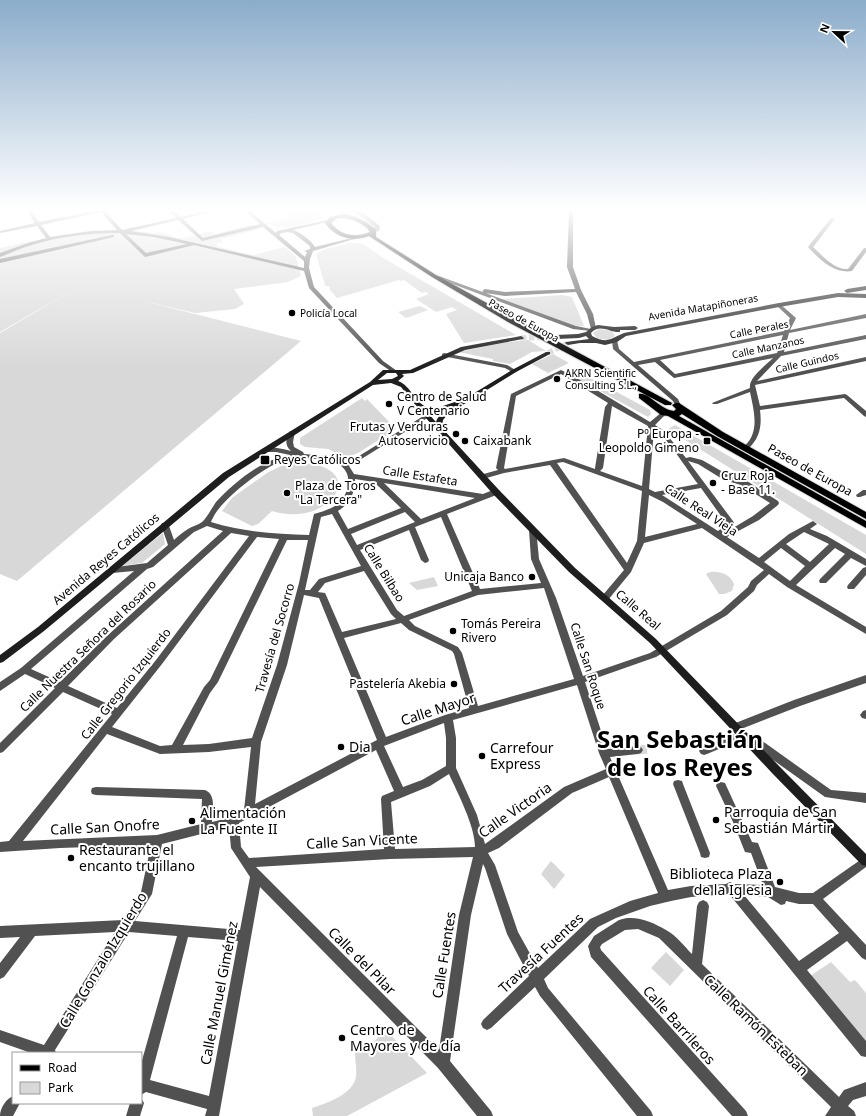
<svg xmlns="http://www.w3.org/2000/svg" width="866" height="1116" font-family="'Noto Sans',sans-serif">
<rect width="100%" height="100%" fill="#fff"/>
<path fill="#d8d8d8" d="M281,211H319L324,215L322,218C306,224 282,233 267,223L289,217Z
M251,225L257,230L221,239L223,242L216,244L219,247L253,255L285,247L296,257L301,276L288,282L234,289L244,304L235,309L195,313L140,300L301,341L17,581L0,574V333L81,285L0,332V248C51,237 101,226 154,233C168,230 169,238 181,238C190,238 202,233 211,231L215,234Z
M348,243H362L385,259L516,335L464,343L446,314L457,310L452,307L436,312L416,299L429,294L426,292L422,293L404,280L401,281L399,280L337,298L330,290L329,286H326L325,285L316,254L323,250Z
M563,295L572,297L584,326H577L501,299Z
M420,306L428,310L406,318L398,312Z
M599,329L612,331L615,336L608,340L597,338L593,333Z
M528,340L546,351L532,352L510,364L493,361V359L458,352L507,342Z
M553,354L569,363L548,373L532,364Z
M576,370L650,410L651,414L648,417L569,374Z
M362,398L365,401L367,399L396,429L358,453L346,458L328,449L305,447L300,444V438Z
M675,425L866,535V554L668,429Z
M300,463C372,466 331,529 272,511L258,524L252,526L222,511L232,498L267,473L281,466Z
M163,533L165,544L142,563L122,566Z
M710,572C720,571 730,574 734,584L732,591L724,594H719L706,574Z
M434,577L438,586L417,590L409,583Z
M551,861L565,875L554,889L541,874Z
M666,952L684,970L670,986L651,968Z
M831,962L850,982L855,980L866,993V1045L810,976Z
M385,1029L427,1073L347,1116H313L312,1108C327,1103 354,1094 356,1076C357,1069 355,1060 355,1053C373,1046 373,1043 385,1029Z"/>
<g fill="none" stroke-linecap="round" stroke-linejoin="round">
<path stroke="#d9d9d9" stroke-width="9" stroke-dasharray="9 4.5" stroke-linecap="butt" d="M638,750L649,749"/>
<path stroke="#d9d9d9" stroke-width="5.5" stroke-dasharray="5.5 2.5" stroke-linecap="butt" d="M521,338L556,337
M548,353L568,343"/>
<g stroke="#dbdbdb" stroke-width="2">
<path id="primary" d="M344,214C356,216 367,221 376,230V237L436,275L514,318L672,403L671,405H665L508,322L432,277L369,236C352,242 336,238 325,223L330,217ZM338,218C349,217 365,223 370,232C355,238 341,236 331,223Z
M639,394C649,392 660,410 674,411L676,409L672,405L676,403H679L723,432L866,512V519L717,436L682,414L679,416L866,521V528L668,416L661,415L639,398Z"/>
</g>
<path fill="#515151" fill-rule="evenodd" d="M27,211H31L39,222L94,211H105L122,230L176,218L169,211H174L180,217L206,211H214L183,219L203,238L260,224L245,211H250L276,233L277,231L332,219V221L293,230C300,232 312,241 315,247L356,237L358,238L313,251L310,259L309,268L314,287L383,361L397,371L396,372H392L379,363L309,288L304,271L194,245L145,257L120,233C90,233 60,236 32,245C21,248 11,253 0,257V253L28,243L46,238L37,226L0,233V231L35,223ZM101,212L117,230L91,231L50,237L41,225ZM178,220L202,241L263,227L304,261V268L169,237L131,231ZM287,232L293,233L310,246V249L304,251L307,252L305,257L279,235L281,233ZM126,234L154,237L187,244L146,253Z
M351,211L362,212L380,226L379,231L371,233V231L375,227L358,214Z
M569,211H573V267L581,290L593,314L596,328L591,329V331L573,329L434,277L439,276L576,326L591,329L587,314L576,292L505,296L485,293L482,291L485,289L505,292L575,289L567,267Z
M831,218L835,219L813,247C823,256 834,270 848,269L864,248H866V252L852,271C834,274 819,259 808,247Z
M112,235H114V237L0,263V259Z
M779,303L796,318L790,330L866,314V318L789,333L784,352L866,335V339L781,356L757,381L866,357V361L755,385L760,406L845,394L847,395L866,411V417L864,416L844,398L760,410C762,426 760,438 748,449H744L743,448C745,446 747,443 749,441C759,427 753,407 750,392L717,404H713L712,403L750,388C748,378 766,365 773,358L674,378L655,362L638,365L678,399L681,406L678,408L676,407L673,401L613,349L612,341L615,339L617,340L619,349L634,362L784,331L790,318L777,306V304ZM783,335L777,353L675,374L660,360Z
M444,353L507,365L517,371L514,373L505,368L442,356V354Z
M561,370L575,377L650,422L662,412H666V414L655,425L663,430L686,458L690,457L702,460L730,476L747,481L778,501L779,503L778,505L759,520L727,537L759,558L789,534L813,521L817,524L810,529L827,536L866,559V566L851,558L826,583H820L819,581L820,579L845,554L835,548L796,585L866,627V634L787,587L769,574L757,585L754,591L727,615L656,657L585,682L607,749L638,746L641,747L643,750L641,753L638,754L610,757L668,890L691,886L726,884L730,882L734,884L763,885L751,853L745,852L733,822L716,786L717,783L721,782L725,783L752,842L758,843L775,887L799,893H813L866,856V867L823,899L866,945V960L862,958L847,941L807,970L866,1041V1057L861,1056L729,894L691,897L671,901L650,906L616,918L598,927L544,979L548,988L651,1111L653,1116H637L540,996L535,987L491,1028L487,1030L483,1028L481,1024L483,1020L529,976L507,934L485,868L483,864L471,915L450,1061L491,1111L493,1116H477L438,1068L260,887L219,1116H205L207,1109L146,1092L141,1095V1064L177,936L129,932L55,1050L56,1053H31L0,1042V1030L44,1045L115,932L35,936L4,977L0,979V963L20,937L0,938V926L123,920L141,892L151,845L60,848L0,852V842L9,841L112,714L63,692L3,752L0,753V743L55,688L25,674L0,691V682L21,668L134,571L112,573L108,570L109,568L147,563L168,545L161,525L162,523H168L174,540C178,536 183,532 188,529C193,526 198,525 202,522C206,519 212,508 216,502C235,482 262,459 290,455L276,452H264L261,450C268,445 282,449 291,451C284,445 286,438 290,431H294L295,432L293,442L294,447L303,452L304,454L326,456L344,462L359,456L425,415H429V417L363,458L349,466L354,474L483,494L493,490H499L500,492L499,494L447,514L480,589L541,583L531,559L529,530L530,528H536L539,559L556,598L583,676L650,653L721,611L748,587L751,581L764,570L702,528L644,543L631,572L608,600H602L601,598L602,596L624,570L550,465L504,473L483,479L479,477L480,475L498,470L496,468L511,394ZM561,374L608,403L605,407L595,468V469L564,458L505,469L504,468L516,396ZM612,406L648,426L642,486L600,471L603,468ZM654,430C669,439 687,470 698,484L655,492L649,489ZM305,458C316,459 331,459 341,466C355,477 347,498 335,506C328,510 321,512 314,514L309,535C276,534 243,532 211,522C212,519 214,516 215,514C226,497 261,469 280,462C288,459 296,459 305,458ZM688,461L698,464L724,480L741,485L770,503L753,516L733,528L734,523L733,521ZM563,462L642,491L637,541L627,563L557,463ZM355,479L374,482L401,508L348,529L338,511C349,504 356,492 355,479ZM384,483L475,498L421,519ZM701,488L726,523V525L718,531L662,495ZM649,495L663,502L697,524L645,537ZM405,512L415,522L357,545L351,534ZM332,514L361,566L319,579L310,590H305L321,517ZM441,517L472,591L404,616L397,610L360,550L409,530L421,560L425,563L428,562L429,560L415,527ZM207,526L223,531L108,635L60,682L31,669L147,569L153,567L188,537L194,532ZM804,532L829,544L810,562L786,544ZM231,533L249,536L156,660L117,708L68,686L114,639ZM257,537L279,539L210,680L204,687L172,745L160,746L112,727L162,664ZM287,540H308L299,583L277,665L252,738L209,744L183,745L210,693L218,682ZM781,548L805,566L790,581L764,562ZM364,571L391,614L396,619L342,632L326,595L325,593L318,592L325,583ZM544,588L574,679L478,706L462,653L458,647L415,626L409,620L478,595ZM304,595L319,598L377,740L255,804L261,742L287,665ZM401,623L409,630L452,651L454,654L469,708L445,715L386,737L344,638ZM577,685L599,753L606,769L564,787L485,844L477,815L456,768V738L453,720ZM444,723L446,738V766L422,780L403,787L384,746ZM107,734L160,754L209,752L251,747L244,810L232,817L212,822C212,811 217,795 205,790L96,787L92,788L91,791L92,794L96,795L202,799L201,824L157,835L23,841ZM376,750L394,791L382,796L381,799L384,849L249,858L241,847L239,823ZM449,774C458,794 475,826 475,847L395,849L391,802L430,786ZM609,777L658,893L630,901L590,919L538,968L518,932L495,865L488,853L499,848L572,793ZM229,827L231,848L250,877L240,930L135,921L152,894L162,844ZM473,857L459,915L439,1050L256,867L390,859ZM744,895L768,897L781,905L785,904L786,901L799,904H813L839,933L799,961ZM188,937L238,941L209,1096L150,1080Z
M863,490H866V495L860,497H857L856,495Z
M866,567V575L854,589H848L847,587L848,585L863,568Z
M866,675V683L800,706L736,731L733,730L731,727L733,724L794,700Z
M866,710V719L862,718L860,715L863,711Z
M742,731L745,732L747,735L745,738L707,754L704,755L701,754L699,751L701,748Z
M749,737L761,740L831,790L866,793V803L825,797L755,747L746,744L744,741L746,738Z
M678,780L682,781L683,784L710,853L709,857L705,858L701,857L700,853L673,784L674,781Z
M703,900L707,902L709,906L702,964L839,1097L844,1090L866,1082V1096L853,1100L848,1106L854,1111L856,1116H825L831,1107L659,938L638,929L625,930L602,944L600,947L601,950L746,1111L748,1116H732L591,957L588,946L594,936L619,920C634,914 653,922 666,930C676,935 684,946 692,954L697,906L699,902Z
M13,1096V1103H20L13,1116H0C0,1108 6,1099 13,1096Z
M141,1098L144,1103L140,1116H126L130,1103H141Z"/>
<path fill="#1e1e1e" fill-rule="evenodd" d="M866,286V290L847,293L844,291L847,289Z
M838,293L866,294V298L838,297L779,307L626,336L617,342L605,345L596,343H580L568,345L565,343L566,342L589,339L586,336L579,338L556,339L553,337L556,335L578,334L586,332L592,327L598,325L614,327L635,326L638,328L635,330H620V332C610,333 600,323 591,333L592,336C608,344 609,339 624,333L779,303Z
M521,336L524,338L523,339L465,350L413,373L402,374L404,376L398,381C412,386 415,405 430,408C437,409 448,404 455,402L458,403L512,370L546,352H550V354L516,372L448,414L443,420L442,428L499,490L575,568L656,639L780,767L866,854V866L862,865L772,773L650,643L569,572L493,494L425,417L401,387L391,383L373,385L229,477L44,631L3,662L0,663V655L38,627L223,473L370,382L383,370H410L461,347ZM387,373H396L398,376L392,379L378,380ZM451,407C445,411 438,415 436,422L426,411L430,412Z"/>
<use href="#primary" fill="#000" fill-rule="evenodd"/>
</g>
<linearGradient id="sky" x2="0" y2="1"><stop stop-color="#8baccb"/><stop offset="0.57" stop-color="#fff"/><stop offset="1" stop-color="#fff" stop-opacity="0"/></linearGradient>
<rect width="866" height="367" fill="url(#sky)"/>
<g fill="#000" stroke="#fff" stroke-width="1.5">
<circle cx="292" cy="313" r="4"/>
<circle cx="557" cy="379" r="4"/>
<circle cx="389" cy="404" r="4"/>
<circle cx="456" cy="434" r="4"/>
<circle cx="465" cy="441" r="4"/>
<rect x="703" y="437" width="8" height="8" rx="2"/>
<rect x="260" y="455" width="10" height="10" rx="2"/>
<circle cx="713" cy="483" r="4"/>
<circle cx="287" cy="493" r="4"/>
<circle cx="532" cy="577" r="4"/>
<circle cx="453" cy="631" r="4"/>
<circle cx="454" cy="684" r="4"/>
<circle cx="341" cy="747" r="4"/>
<circle cx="482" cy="756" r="4"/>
<circle cx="716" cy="820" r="4"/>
<circle cx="192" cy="821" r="4"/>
<circle cx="71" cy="858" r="4"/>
<circle cx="780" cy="882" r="4"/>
<circle cx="342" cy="1038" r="4"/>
</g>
<g text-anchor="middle" stroke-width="4" stroke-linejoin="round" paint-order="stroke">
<g font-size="10" fill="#000" stroke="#fff">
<text transform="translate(703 307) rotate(-10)" y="4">Avenida Matapiñoneras</text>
<text transform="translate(524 320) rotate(29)" y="4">Paseo de Europa</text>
<text transform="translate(759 329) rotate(-11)" y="4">Calle Perales</text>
<text transform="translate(768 347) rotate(-12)" y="4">Calle Manzanos</text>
<text transform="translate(807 362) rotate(-13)" y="4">Calle Guindos</text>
</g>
<g font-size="10" fill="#000" stroke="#fff" text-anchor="start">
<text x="300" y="317">Policía Local</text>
<text x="565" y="377">AKRN Scientific<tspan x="565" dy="12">Consulting S.L.,</tspan></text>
</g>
<g font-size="12" fill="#000" stroke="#fff" text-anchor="start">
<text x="397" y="401">Centro de Salud<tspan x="397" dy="14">V Centenario</tspan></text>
<text x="448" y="431" text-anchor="end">Frutas y Verduras<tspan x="448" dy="14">Autoservicio</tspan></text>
<text x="699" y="438" text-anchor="end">Pº Europa -<tspan x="699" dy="14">Leopoldo Gimeno</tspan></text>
<text x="473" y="445">Caixabank</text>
<text x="274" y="464">Reyes Católicos</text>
<text x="721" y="480">Cruz Roja<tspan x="721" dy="14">- Base 11.</tspan></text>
<text x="295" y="490">Plaza de Toros<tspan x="295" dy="14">"La Tercera"</tspan></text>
<text x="524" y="581" text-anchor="end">Unicaja Banco</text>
<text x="461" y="628">Tomás Pereira<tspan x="461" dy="14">Rivero</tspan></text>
<text x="446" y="688" text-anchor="end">Pastelería Akebia</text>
</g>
<g font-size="12" fill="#000" stroke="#fff">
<text transform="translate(810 470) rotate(29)" y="4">Paseo de Europa</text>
<text transform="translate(420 476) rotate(9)" y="4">Calle Estafeta</text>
<text transform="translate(701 510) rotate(33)" y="4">Calle Real Vieja</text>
<text transform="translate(106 559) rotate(-40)" y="4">Avenida Reyes Católicos</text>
<text transform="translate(384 573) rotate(58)" y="4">Calle Bilbao</text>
<text transform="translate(638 610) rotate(41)" y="4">Calle Real</text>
<text transform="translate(275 638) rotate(-74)" y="4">Travesía del Socorro</text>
<text transform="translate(88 646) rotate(-44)" y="4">Calle Nuestra Señora del Rosario</text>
<text transform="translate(588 666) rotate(72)" y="4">Calle San Roque</text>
<text transform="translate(126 684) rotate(-52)" y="4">Calle Gregorio Izquierdo</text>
</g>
<g font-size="14" fill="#000" stroke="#fff">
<text transform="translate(438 709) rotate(-18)" y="5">Calle Mayor</text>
<text transform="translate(515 810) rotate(-35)" y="5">Calle Victoria</text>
<text transform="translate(105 827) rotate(-3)" y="5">Calle San Onofre</text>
<text transform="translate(362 841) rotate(-3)" y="5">Calle San Vicente</text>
<text transform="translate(541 953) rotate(-43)" y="5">Travesía Fuentes</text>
<text transform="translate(444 955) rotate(-81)" y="5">Calle Fuentes</text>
<text transform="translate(103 960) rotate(-59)" y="5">Calle Gonzalo Izquierdo</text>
<text transform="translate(362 961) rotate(45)" y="5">Calle del Pilar</text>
<text transform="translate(219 993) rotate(-79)" y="5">Calle Manuel Giménez</text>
<text transform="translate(679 1025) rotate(48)" y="5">Calle Barrileros</text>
<text transform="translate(756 1025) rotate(44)" y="5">Calle Ramón Esteban</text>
</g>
<g font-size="14" fill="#000" stroke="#fff" text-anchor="start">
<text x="349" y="752">Dia</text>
<text x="490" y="753">Carrefour<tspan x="490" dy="16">Express</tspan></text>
<text x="724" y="817">Parroquia de San<tspan x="724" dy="16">Sebastián Mártir</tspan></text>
<text x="200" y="818">Alimentación<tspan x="200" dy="16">La Fuente II</tspan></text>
<text x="79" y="855">Restaurante el<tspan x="79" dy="16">encanto trujillano</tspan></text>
<text x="772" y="879" text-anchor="end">Biblioteca Plaza<tspan x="772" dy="16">de la Iglesia</tspan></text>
<text x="350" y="1035">Centro de<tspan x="350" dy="16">Mayores y de día</tspan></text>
</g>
<g font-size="24" font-weight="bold" fill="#000" stroke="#fff">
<text x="680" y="748">San Sebastián<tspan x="680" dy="28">de los Reyes</tspan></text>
</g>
</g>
<rect x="12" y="1052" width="130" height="52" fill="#ffffff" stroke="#999999"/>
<rect x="20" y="1065" width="20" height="6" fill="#000000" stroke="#999999"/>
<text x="48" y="1072" font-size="12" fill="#000000">Road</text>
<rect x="20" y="1082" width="20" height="12" fill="#d8d8d8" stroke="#999999"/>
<text x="48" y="1092" font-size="12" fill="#000000">Park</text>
<g transform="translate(834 32) rotate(292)" stroke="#ffffff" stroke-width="3" paint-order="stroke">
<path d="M0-3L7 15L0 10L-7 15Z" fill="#000000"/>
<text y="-6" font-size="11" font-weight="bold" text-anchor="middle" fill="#000000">N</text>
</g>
</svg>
